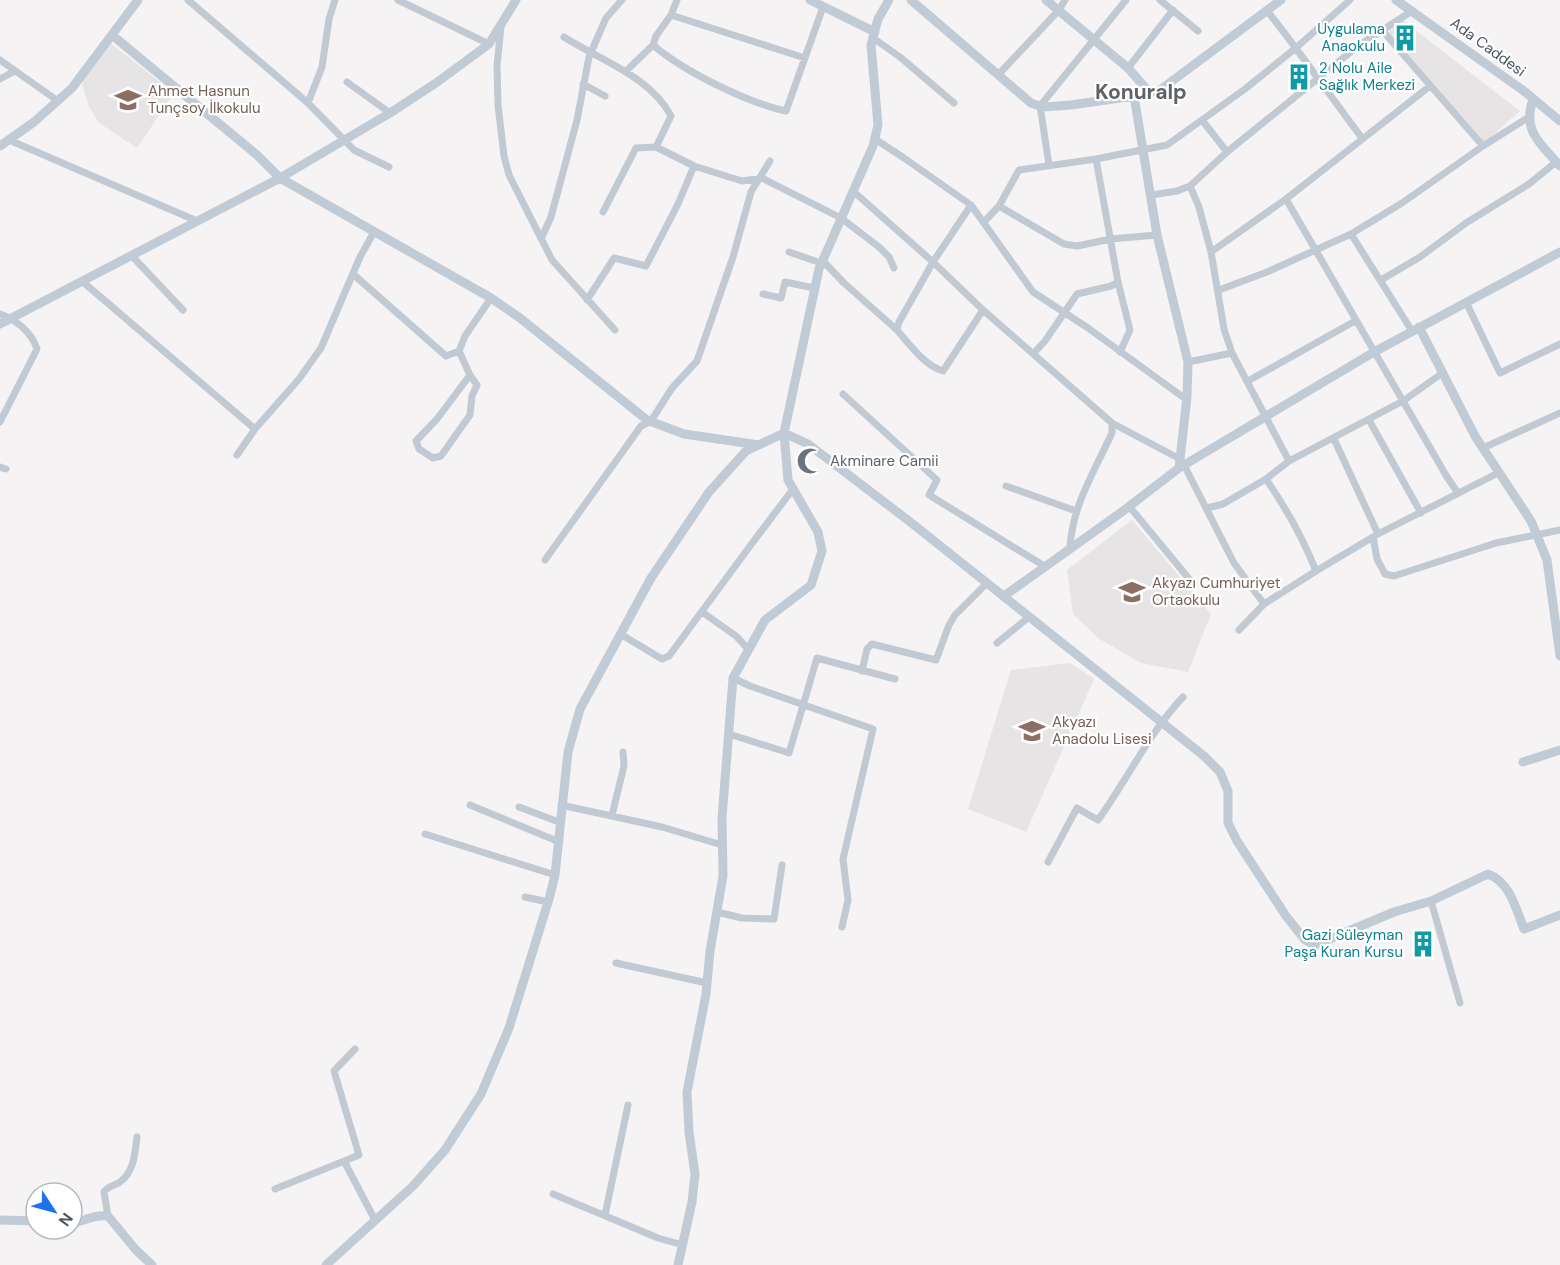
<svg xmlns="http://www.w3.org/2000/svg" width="1560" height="1265" font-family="'DM Sans',sans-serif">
<rect width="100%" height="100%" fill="#f5f3f3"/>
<path fill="#e6e4e5" d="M1401,19L1520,111L1484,143L1387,34Z
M109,42L174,93L137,148L99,123L89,107L81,80Z
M1132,520L1211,614L1188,672L1141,663L1098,638L1073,614L1067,570Z
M1070,663L1094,679L1026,832L968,809L1011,670Z"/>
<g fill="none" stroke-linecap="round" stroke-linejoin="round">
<path stroke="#c1cad2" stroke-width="7" d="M188,0L308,103L322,67L329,19L335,0
M398,0L489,44
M1160,0L1198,31
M1268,12C1301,53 1330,96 1362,138
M671,15L805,58
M501,27L497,65L498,105L504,156L509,175L552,260L615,330
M1382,30L1483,146
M564,37C600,60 651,77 671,116L656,147
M873,38L900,57L954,103
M653,45C683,71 748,103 786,111L823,7
M0,60L58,101
M1128,68L1173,10
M626,71L653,45L656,36L671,15L677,0
M998,75L1059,10L1065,0
M0,79L15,71
M347,82L390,113
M583,84L605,96
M308,103L354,150L389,167
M1202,120L1227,152
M875,139L904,158L971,205L1033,292L1088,328L1187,400
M9,140L197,221
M1096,159L1118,282L1130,330L1120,352
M1049,165L1040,106L1126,0
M1190,186L1199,207L1211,252L1224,329L1232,353L1289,461
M853,191L933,262L983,310L1112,423L1180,459
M1152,195L1177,191L1190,186L1227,152L1358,46L1412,11
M1286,199L1447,477L1458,493
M971,205L933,262L899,322L897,330C909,344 925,366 943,371L983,310
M999,206L1064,244L1077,246L1111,239L1157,235
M603,212L636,148L656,147L694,166L742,181L762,178L841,218L879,247L889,257L894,268
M984,222L999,206L1019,170L1096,159L1167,145L1245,89L1297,47L1350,0
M1351,234L1412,331
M541,239L551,217L577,120L589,57L606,18L622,0
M789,252L821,263
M1211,252L1286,199L1430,86
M132,256L183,310
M822,260L844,283L897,330
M353,274L446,356L459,351
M1381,280L1420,257L1466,223L1529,184L1556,162
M83,282L255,429
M1219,290L1267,272L1351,234L1402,203L1483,146L1529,117
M763,294L781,298L785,282L814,288
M587,300L614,258L646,266L678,204L694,166
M1466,302L1500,373L1560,344
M0,314C16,319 32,333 37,349L0,422
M1033,354L1045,341L1077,294L1111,286L1118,282
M1188,362L1232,353
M470,375L437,419L416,441L419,449L433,458L441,456L470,415L472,396L477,385L470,375L459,351L465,336L491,298
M1248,381L1355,321
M843,394L937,480L929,495L1046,567
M1369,420L1421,513
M1334,439L1378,534
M1483,448L1560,413
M237,455L255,429L299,379L321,348L360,257L374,232
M1184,465L1234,563L1264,604
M0,467L6,469
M1266,479C1286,508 1303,538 1316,571
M1006,486L1076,511
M1129,506L1190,580
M1207,508L1223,504L1266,479L1289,461L1403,401L1441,374
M1373,537L1377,559L1385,574L1394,576L1496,543L1560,530
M1070,549C1071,508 1095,470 1112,433V423
M545,560L641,426L651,421L672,388L697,361L733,257L751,192L770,161
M702,612L736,636L749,650
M1239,630L1264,604L1316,571L1378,534L1498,473
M622,635L662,659L669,656L753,542L793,489
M997,643L1029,617
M862,671L867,649L872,644L936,660L949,625L955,615L987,583
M733,678L750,686L873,729L843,859L848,900L842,927
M729,734L789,753L817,658L895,679
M470,805L557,841
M561,805L662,827L722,845
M519,807L559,822
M612,815L624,766L623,752
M425,834L555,875
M1048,862L1077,808L1098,820C1127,780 1149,733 1183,697
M525,897L548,902
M1431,901L1460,1003
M717,912L742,918L774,919L782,865
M616,963L707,983
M344,1161L375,1220
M275,1189L359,1155L334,1071L355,1049
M553,1194L658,1238L683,1245
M605,1215L628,1105
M108,1216L104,1192C108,1186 114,1186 120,1182C134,1172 135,1153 137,1137"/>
<path stroke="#c1cbd6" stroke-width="9" d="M810,0L875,32
M911,0L1031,103L1043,107L1071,105L1134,96L1160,90L1281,0
M1046,0L1128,68L1149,92
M1396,0L1524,91L1560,121
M112,35L257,155L280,178L491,298L520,318L647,420L684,434L759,445
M1134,96L1157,235L1188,362L1187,397L1179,468
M1533,99C1522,131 1540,143 1560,166
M0,146L34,122L72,88L138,0
M0,324L280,178L390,113L436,83L489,44L516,0
M1419,327L1475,436L1531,521L1547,560L1560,656
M1004,596L1123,511L1179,468L1374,352L1560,252
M1523,762L1560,750
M0,1220L36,1221
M72,1223C85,1221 94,1214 108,1216L136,1250L152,1265
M326,1265L413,1186L445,1150L481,1094L509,1028L549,899L555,875L568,752L580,709L651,578L709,492L746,451L784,433L819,269L873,146L878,125L871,45L878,19L889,0
M678,1265L692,1202L695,1174L689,1132L687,1092L706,994L710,951L723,876L722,818L733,678L765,620L811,585L822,551L818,532L788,480L784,433L808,444L909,521L1204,756L1220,772L1228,791V823L1237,841L1286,916L1305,940L1315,945L1394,912L1431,901L1488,874C1510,882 1516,909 1524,929L1560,915"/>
</g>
<defs>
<g id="building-bare" transform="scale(2.07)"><path d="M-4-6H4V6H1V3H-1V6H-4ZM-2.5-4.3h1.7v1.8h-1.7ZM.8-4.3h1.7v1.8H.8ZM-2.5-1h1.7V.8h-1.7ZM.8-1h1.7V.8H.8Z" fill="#0f9aa8" stroke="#fff" stroke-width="2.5" paint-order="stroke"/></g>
<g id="school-bare" transform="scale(2.07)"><path d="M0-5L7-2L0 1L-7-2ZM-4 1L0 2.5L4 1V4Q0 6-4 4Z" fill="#8d6e63" stroke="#fff" stroke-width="2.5" paint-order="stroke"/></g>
<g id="mosque-bare" transform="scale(2.07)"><path d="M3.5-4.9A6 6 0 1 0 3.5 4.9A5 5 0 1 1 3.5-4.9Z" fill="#6b7280" stroke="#fff" stroke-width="2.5" paint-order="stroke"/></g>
</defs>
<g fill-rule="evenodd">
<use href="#building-bare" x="1405" y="38"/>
<use href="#building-bare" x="1299" y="77"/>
<use href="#school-bare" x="128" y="100"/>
<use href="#mosque-bare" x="810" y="461"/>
<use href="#school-bare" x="1132" y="592"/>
<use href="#school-bare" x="1032" y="731"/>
<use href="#building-bare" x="1423" y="944"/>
</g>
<g text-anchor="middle" stroke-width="4.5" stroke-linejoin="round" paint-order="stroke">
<g font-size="15" fill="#0d838f" stroke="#fff" text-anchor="end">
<text x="1385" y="34">Uygulama<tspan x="1385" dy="17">Anaokulu</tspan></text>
<text x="1319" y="73" text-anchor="start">2 Nolu Aile<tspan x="1319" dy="17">Sağlık Merkezi</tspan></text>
<text x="1403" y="940">Gazi Süleyman<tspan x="1403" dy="17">Paşa Kuran Kursu</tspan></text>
</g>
<g font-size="15" fill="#4a5661" stroke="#fff">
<text transform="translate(1488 47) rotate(36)" y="5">Ada Caddesi</text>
</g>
<g font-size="15" fill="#785e54" stroke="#fff" text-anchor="start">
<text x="148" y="96">Ahmet Hasnun<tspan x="148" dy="17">Tunçsoy İlkokulu</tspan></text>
<text x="1152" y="588">Akyazı Cumhuriyet<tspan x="1152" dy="17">Ortaokulu</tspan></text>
<text x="1052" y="727">Akyazı<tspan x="1052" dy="17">Anadolu Lisesi</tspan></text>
</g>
<g font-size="15" fill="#5b616d" stroke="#fff" text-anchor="start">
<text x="830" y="466">Akminare Camii</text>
</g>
<g font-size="21" font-weight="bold" fill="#5f6368" stroke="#fff">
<text x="1141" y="99">Konuralp</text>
</g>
</g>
<g transform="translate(54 1211) rotate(126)"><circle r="28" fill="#ffffff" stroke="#b7bbc0" stroke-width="1.5"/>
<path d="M0-4.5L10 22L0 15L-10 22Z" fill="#1a73e8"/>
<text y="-9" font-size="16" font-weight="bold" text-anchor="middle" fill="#4a5661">N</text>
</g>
</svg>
